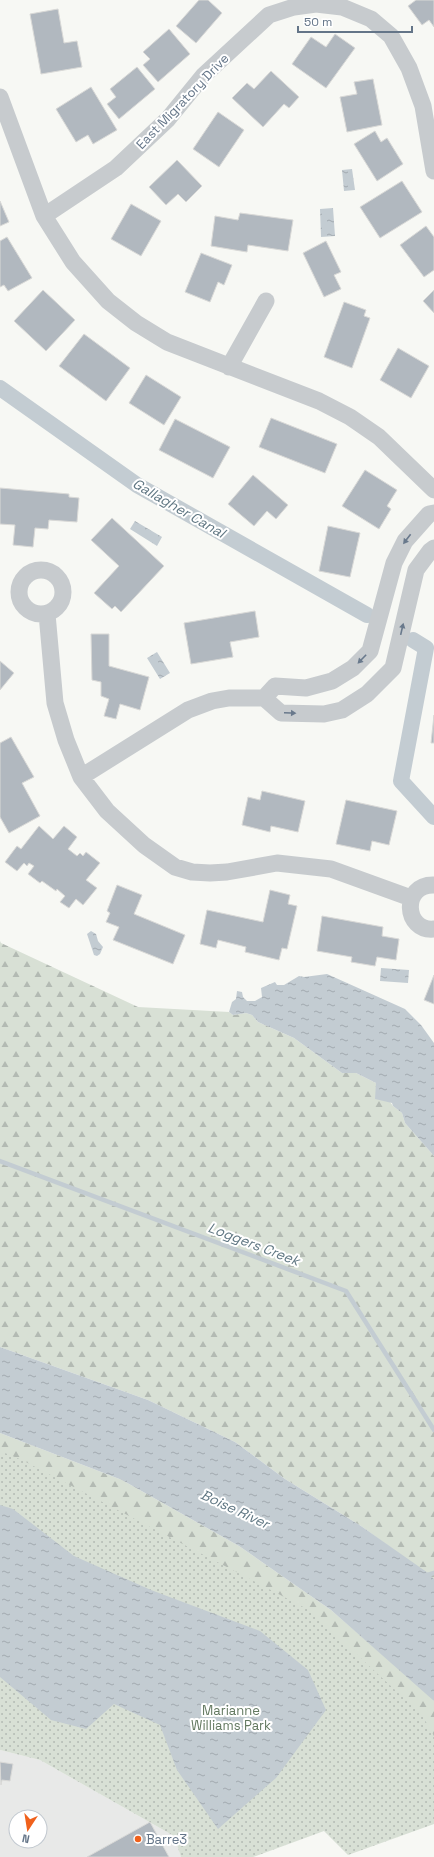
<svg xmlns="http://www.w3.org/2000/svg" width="434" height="1857" font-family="'Space Grotesk',sans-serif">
<defs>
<pattern id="forest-firs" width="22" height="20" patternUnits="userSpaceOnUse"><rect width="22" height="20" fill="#d8e0d5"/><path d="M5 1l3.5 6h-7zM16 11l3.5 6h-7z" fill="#b3bab3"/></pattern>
<pattern id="park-dots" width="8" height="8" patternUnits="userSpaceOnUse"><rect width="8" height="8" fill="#d8e0d5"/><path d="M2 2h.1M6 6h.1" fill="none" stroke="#b3bab3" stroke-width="1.8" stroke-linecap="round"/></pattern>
<pattern id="water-ripples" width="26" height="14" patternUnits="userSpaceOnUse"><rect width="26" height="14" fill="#c3ccd2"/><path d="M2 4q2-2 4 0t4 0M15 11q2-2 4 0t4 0" fill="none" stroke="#a2aab0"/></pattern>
</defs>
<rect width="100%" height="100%" fill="#f7f8f4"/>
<path fill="#e8e9e8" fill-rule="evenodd" d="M0,1750L40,1760L174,1836L181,1857H0ZM16,1817H40V1841H16Z"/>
<path fill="url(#forest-firs)" d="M0,941L1,943L138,1007L229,1012L233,1015L246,1013L252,1015L258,1022L294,1038L342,1073H356L376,1083L393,1106L402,1113L405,1123L434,1156V1579L361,1526L285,1479L235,1442L148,1400L0,1347Z
M0,1433L122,1480L239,1546L331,1610L431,1697L434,1701V1740L0,1505Z"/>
<path fill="url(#park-dots)" d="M0,1451L22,1460L309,1610L422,1715L434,1736V1824L348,1855L324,1831L253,1857H181L174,1836L40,1760L0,1750Z"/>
<path fill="url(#water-ripples)" d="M352,169L355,190L344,191L342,170Z
M333,208L335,236L321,237L320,209Z
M135,521L162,537L157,546L130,529Z
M157,652L170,673L160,679L147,658Z
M91,931L96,934L98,941L103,947L100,954L97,956L94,955L87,934Z
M381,968L409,970L408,983L380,981Z
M327,974L405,1009L421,1025L434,1043V1156L405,1123L402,1113L393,1106L392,1103L375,1099L376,1083L356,1073H342L294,1038L258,1022L252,1015L246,1013L233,1015L229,1012L232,1002L236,999L237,991L242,992L243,997L247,1001H255L262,997L261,988L275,982L277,985H284L299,976L304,977Z
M0,1347L148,1400L235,1442L285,1479L361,1526L428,1573L434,1579V1701L331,1610L239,1546L122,1480L0,1433Z
M0,1505L13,1509L74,1556L151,1590L260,1631L308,1670L326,1710L276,1778L218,1829L177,1770L160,1725L114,1704L86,1729L51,1720L0,1677Z"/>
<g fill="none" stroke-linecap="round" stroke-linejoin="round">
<path stroke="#c3ccd2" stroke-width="4.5" d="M0,1161L346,1291L434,1430
M424,1576L434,1573"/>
<path stroke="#c3ccd2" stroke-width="16" d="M0,388L137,485L367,615
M413,640L426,648L401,781L434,817"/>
</g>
<path fill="#b1b8bf" stroke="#d9d9d7" d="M199,0H208L222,13L196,43L176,26Z
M416,0H434V27L429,20L422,25L408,6Z
M58,9L64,43L77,41L82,67L41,74L30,14Z
M169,29L190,54L158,82L143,65L150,59L143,52Z
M335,34L355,48L326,88L292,64L311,37L326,47Z
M137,67L155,89L119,119L107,104L116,97L110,89Z
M271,71L299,97L289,108L284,104L263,127L232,98L247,83L254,89Z
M373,79L382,125L347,132L340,97L357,94L354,82Z
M91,87L117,130L93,144L88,135L76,142L56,109Z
M218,112L244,130L219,167L193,149Z
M375,131L381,142L387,138L403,164L377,181L354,144Z
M177,160L202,186L186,202L178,194L166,205L149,187Z
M402,181L422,212L380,238L360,207Z
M0,201L9,222L0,226Z
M131,204L161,221L141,256L111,239Z
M240,213L293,220L288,251L248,245L247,252L211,246L215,216L238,220Z
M426,226L434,237V270L424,277L400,245Z
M7,237L32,278L8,291L4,285L0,287V241Z
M326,241L341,272L334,275L341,289L324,297L303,253Z
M201,253L232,265L224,285L218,282L210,302L185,292Z
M43,290L75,320L46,351L14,321Z
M434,290V313L423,301Z
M344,302L366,310L364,316L370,318L352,368L324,357Z
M84,334L130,368L106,401L59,366Z
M398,348L429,366L411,398L380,380Z
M146,375L181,397L164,425L129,403Z
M271,418L337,444L325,473L259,447Z
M175,419L230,447L213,478L159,450Z
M365,470L397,490L387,506L391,509L379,529L342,506Z
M253,475L288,505L276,519L267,511L254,526L228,504Z
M0,488L69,494V497L79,498L77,522L49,520L48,529L35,528L33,547L13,545L15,525L0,524Z
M112,518L164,566L121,612L115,606L112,609L94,593L119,566L91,540Z
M328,526L360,533L350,577L319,571Z
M255,611L259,637L230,642L233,657L191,664L184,623Z
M91,634H109V666L149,677L140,710L120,704L116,719L104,716L109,699L101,696V682L92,680Z
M0,661L14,673L0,690Z
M434,715V743H431Z
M11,737L34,777L22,783L40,816L9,833L0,817V743Z
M262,791L305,801L298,832L271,826L270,832L242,825L248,797L260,800Z
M346,800L397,811L389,845L372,841L370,851L336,844Z
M39,826L53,839L64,826L77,837L68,849L77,856L80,853L83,856L86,852L100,863L86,880L97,888L83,905L76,899L69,908L60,902L65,896L57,889L56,891L42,881L40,883L28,874L34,866L29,863L27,866L24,863L17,871L5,862L17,846L21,849Z
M117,885L142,895L134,914L185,935L173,964L113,940L119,927L106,922L110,913L107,911Z
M270,890L290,895L288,904L297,906L287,949L282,948L279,960L245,952L246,947L218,940L216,948L200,944L207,910L263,922Z
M322,916L383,927L382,936L399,939L396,960L377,957L375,966L351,962L352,957L317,951Z
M434,975V1004L424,1000Z
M0,1762L13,1764L10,1781L2,1780L1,1785Z
M150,1822L169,1857H87Z"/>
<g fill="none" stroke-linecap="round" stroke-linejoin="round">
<path stroke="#c7cbce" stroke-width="17" d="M0,97L44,216L73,262L108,301L136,323L167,342L319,401L350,417L379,437L434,490
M44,216L116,168L168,119L203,76L269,15L294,7L316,4L342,7L371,19L391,36L409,68L423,106L434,171
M229,367L266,301
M434,513L429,514L405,541L394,563L370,651L353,668L332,681L306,688L275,686L264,698L281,713L324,714L342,710L367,694L393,668L416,570L430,551L434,548
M19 592a22 22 0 1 1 44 0a22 22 0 1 1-44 0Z
M47,614L55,703L66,740L81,777L107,811L144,845L175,867L192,872L210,873L227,872L277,863L331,869L411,898
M81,777L188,710L212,701L229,698H264
M434,885C401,884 404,932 434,929"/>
</g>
<defs><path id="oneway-solid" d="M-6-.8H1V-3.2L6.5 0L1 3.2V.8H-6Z"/></defs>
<g fill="#69798c">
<use href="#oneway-solid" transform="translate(407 539) rotate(127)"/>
<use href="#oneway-solid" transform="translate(402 629) rotate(-77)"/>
<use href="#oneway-solid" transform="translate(362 659) rotate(134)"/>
<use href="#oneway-solid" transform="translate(290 713) rotate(2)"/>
</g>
<circle fill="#f0611c" stroke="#fff" stroke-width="1.5" cx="138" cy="1839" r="4"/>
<g text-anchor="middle" stroke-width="4" stroke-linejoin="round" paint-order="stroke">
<g font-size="13" fill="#647588" stroke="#fff">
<text transform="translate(182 101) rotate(-46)" y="5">East Migratory Drive</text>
</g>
<g font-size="13" fill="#637960" stroke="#fff">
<text x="231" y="1715">Marianne<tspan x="231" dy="15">Williams Park</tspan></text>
</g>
<g font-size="13" fill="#647588" stroke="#fff" text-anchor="start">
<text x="146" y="1844">Barre3</text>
</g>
<g font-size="14" font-style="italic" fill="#607783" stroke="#fff">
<text transform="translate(179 508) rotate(30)" y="5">Gallagher Canal</text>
<text transform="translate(254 1244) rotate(21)" y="5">Loggers Creek</text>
<text transform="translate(235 1509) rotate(25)" y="5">Boise River</text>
</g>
</g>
<g transform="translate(28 1829) rotate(192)"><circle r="19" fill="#ffffff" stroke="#c1c8cf"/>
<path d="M0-3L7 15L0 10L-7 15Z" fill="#f0611c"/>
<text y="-6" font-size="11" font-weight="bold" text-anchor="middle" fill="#647588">N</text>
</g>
<path d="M298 26v6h114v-6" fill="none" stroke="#647588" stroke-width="2"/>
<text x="304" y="26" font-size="12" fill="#647588" stroke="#ffffff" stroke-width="3" paint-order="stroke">50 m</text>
</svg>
